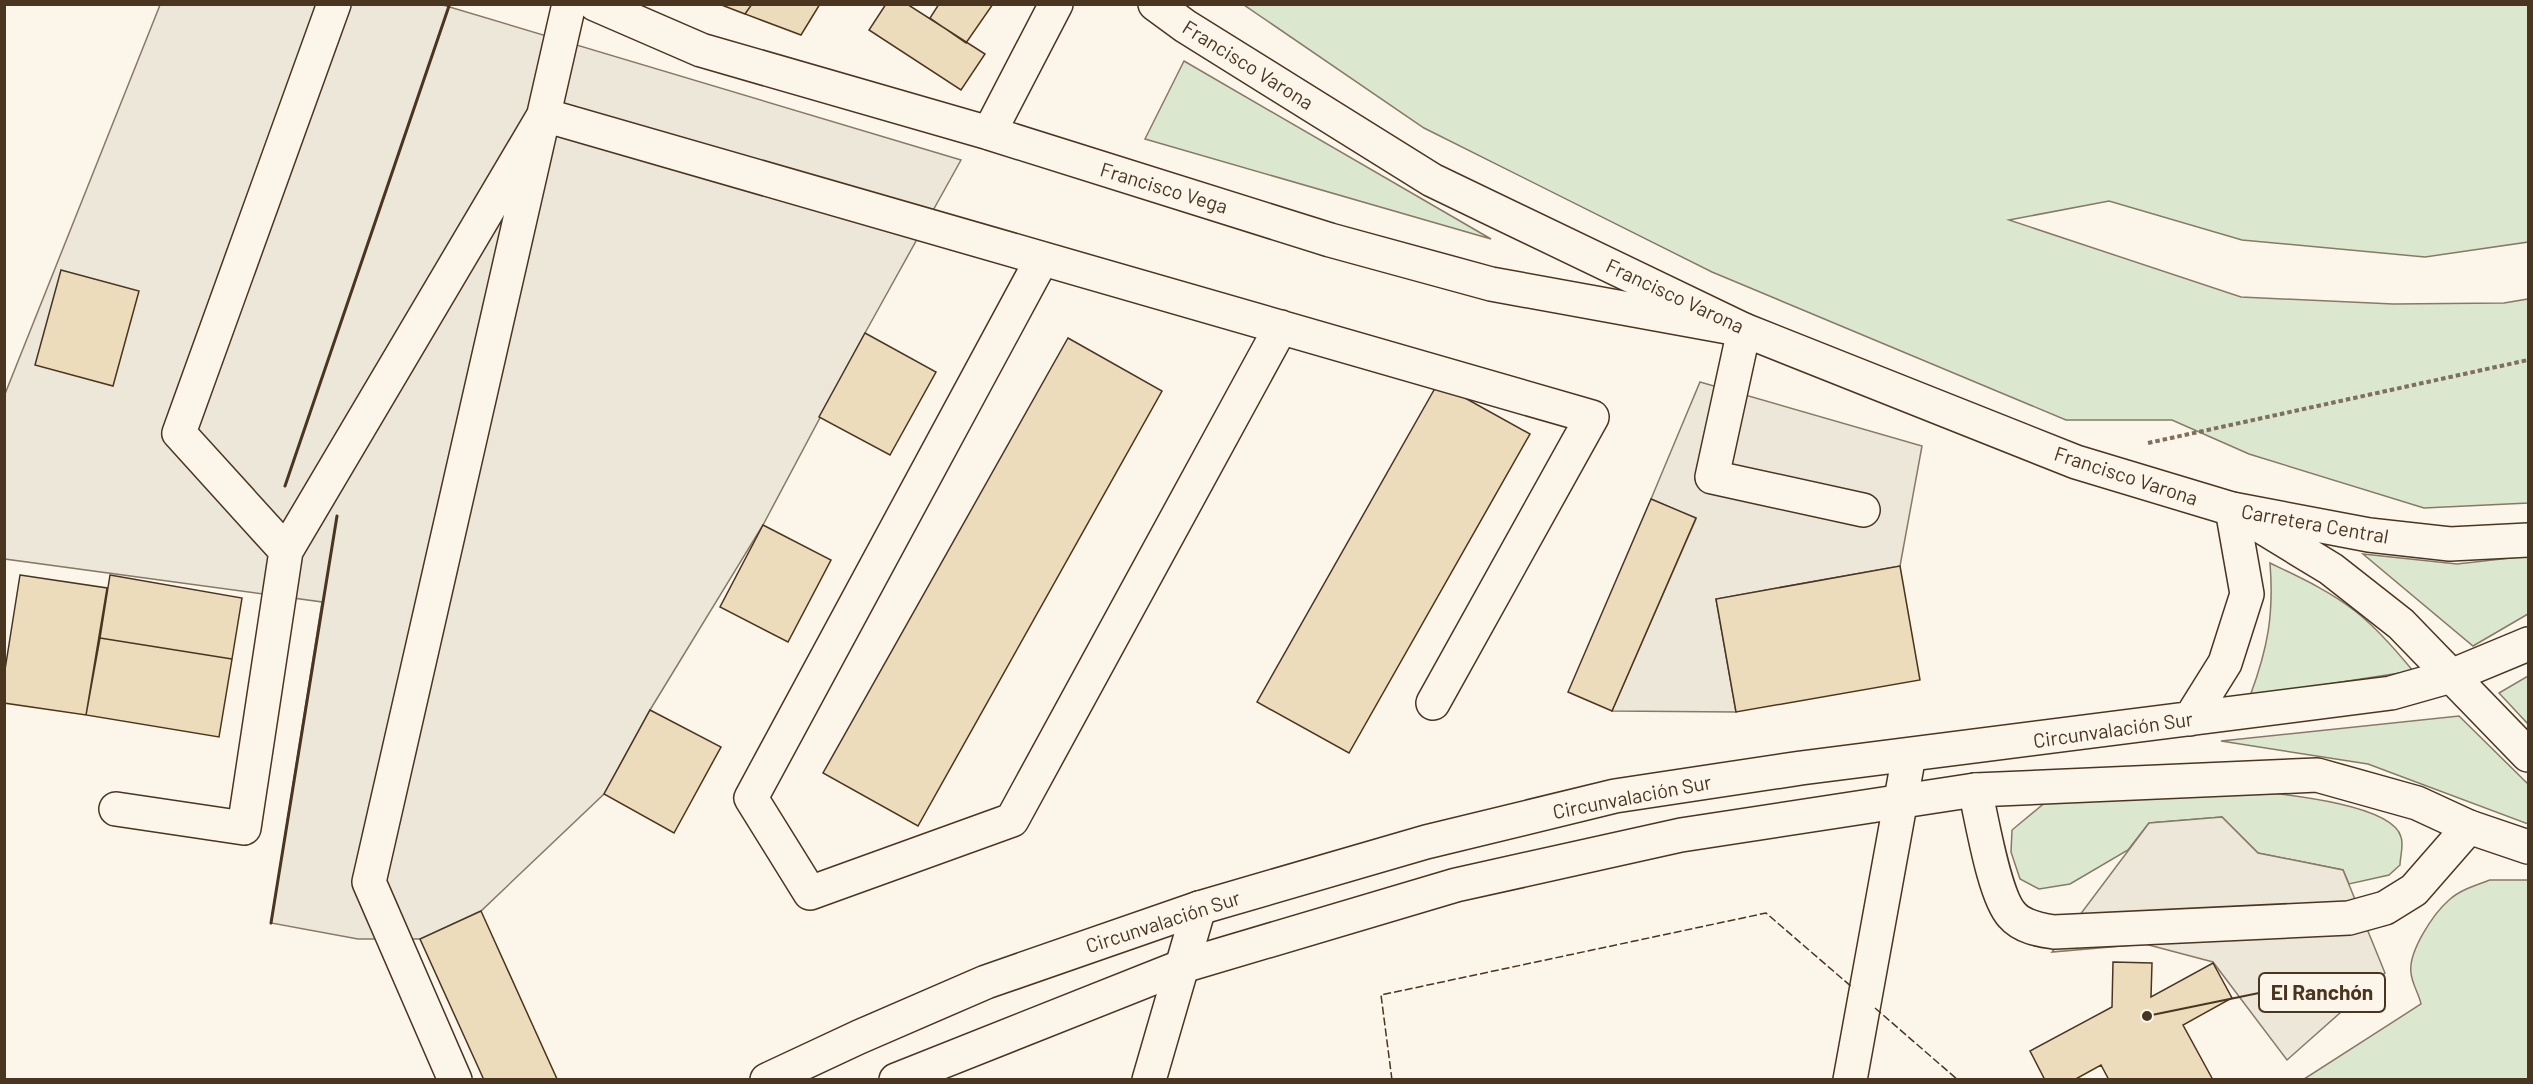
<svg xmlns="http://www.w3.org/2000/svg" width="2533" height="1084" font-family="Barlow,sans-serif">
<rect width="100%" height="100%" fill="#fbf6e9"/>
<path fill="#dce7d0" stroke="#887966" stroke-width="1.5" d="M1244,5H2528V242L2425,257L2242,240L2109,201L2009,220L2241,297L2393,304L2504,303L2528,299V503L2424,508L2249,454L2172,420H2066L1712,272L1424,128Z
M1184,61L1491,239L1145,139Z
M2363,554L2457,564L2528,556V614L2473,646Z
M2270,563C2299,577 2330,591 2355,611C2377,628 2395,649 2413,671L2250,696C2268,648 2274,614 2270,563Z
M2528,676V724L2499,693Z
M2459,716L2528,784V824L2368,764L2221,741Z
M2236,789C2269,793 2392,802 2401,837C2404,845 2400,857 2400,865L2389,875L2349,884L2343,870L2258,853L2222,817L2149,823L2128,850L2070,884L2039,889L2020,879L2011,852L2012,830L2047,801Z
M2490,880H2528V1079H2304L2421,1004C2419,994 2412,984 2411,973C2408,952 2433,914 2449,900C2460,890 2476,885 2490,880Z"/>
<path fill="#ede7d9" stroke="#887966" stroke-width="1.5" d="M160,5H443L961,160L865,333L763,525L650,710L604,794L481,911L420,939H358L271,923L322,602L5,559V394Z
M1700,382L1922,446L1900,566L1716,599L1736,712L1612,711L1696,519L1651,499Z
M2222,817L2258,853L2343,870L2385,973L2287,1060L2213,962L2145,944L2052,952L2149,823Z"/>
<path fill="#ecdcbc" stroke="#4a3520" stroke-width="1.5" d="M719,4H752L745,14Z
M752,4H820L801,35L745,14Z
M886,4H907L985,54L961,90L869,30Z
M939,4H993L966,43L930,18Z
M61,270L139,291L113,386L35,365Z
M865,333L936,372L890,455L819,417Z
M1068,338L1162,391L918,826L823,773Z
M1438,383L1530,434L1349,753L1257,702Z
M1651,499L1696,518L1612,711L1568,692Z
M763,525L831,560L788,642L720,607Z
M1900,566L1920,680L1736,712L1716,599Z
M20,575L107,588L86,715L4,703V676Z
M110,575L242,598L232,659L100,638Z
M100,638L232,659L219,737L86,715Z
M650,710L721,747L674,833L604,794Z
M481,911L557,1079L555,1080H484L420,939Z
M2113,962L2152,963L2151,997L2213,963L2232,998L2183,1025L2213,1080H2109L2101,1065L2074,1080H2045L2030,1051L2112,1007Z"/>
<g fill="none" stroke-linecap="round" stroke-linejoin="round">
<g stroke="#4a3520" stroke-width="36">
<path id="minor" d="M595,4L701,50L989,133L1330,240L1491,284L1744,330L1712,477L1863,510
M989,133L1056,4
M1042,259L751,798L810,893L1012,820L1281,327
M286,551L544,115L1592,417L1433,703
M1975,790C1982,819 1994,896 2012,915C2022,927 2040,930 2054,932L2349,918L2385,908L2414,890L2469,827
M116,809L244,828L286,551L179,433L334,4
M455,1080L369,882L569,4
M1149,1080L1199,908
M1850,1080L1909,755"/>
</g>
<g stroke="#4a3520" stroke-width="36">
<path id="major" d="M1155,4L1185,26L1432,180L1744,330L2076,462L2232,509L2369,535L2450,544L2528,540
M2249,519L2331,569L2401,624L2528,755"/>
</g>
<g stroke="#4a3520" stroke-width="36">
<path id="highway" d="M2190,719L2225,663L2247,594L2232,509
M767,1080L859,1037L986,982L1199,908L1426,842L1615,796L1801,768L2391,693L2451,676L2528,644
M896,1080L1183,966L1456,885L1681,835L1975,790L2317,775L2417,803L2469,827L2528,847"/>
</g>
<path stroke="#7f6f5c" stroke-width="4" stroke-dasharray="4.5 3" stroke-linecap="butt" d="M2148,443L2528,360"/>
<use href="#minor" stroke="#fbf6e9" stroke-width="33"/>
<use href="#major" stroke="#fbf6e9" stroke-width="33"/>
<use href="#highway" stroke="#fbf6e9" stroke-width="33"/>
<path stroke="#4a3520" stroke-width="1.5" stroke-dasharray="8 3" stroke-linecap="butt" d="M1875,1008L1958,1080
M1392,1080L1381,995L1766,913L1853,988"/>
<path stroke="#4a3520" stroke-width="3" d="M285,486L449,6
M271,923L337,516"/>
</g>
<g text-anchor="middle" stroke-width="4.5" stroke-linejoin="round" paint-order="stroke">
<g font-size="20" fill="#4a3520" stroke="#fbf6e9">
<text transform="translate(1248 65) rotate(32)" y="7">Francisco Varona</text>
<text transform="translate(1164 188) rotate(17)" y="7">Francisco Vega</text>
<text transform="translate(1675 296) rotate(25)" y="7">Francisco Varona</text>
<text transform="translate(2126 476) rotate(18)" y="7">Francisco Varona</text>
<text transform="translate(2315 524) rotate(10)" y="7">Carretera Central</text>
<text transform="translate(2113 730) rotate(-8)" y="7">Circunvalación Sur</text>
<text transform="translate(1632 797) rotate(-11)" y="7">Circunvalación Sur</text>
<text transform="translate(1163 922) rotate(-18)" y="7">Circunvalación Sur</text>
</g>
</g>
<path fill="none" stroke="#4a3520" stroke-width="2" d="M2147 1016L2259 993"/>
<circle fill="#4a3520" stroke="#fbf6e9" stroke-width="2" cx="2147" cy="1016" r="6"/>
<rect fill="#fbf6e9" stroke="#4a3520" stroke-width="2" x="2259" y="973" width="126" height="39" rx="6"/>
<g font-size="21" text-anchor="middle" font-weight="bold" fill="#4a3520">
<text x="2322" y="1000">El Ranchón</text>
</g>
<rect width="2533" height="1084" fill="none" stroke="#4a3520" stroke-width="12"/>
</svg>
